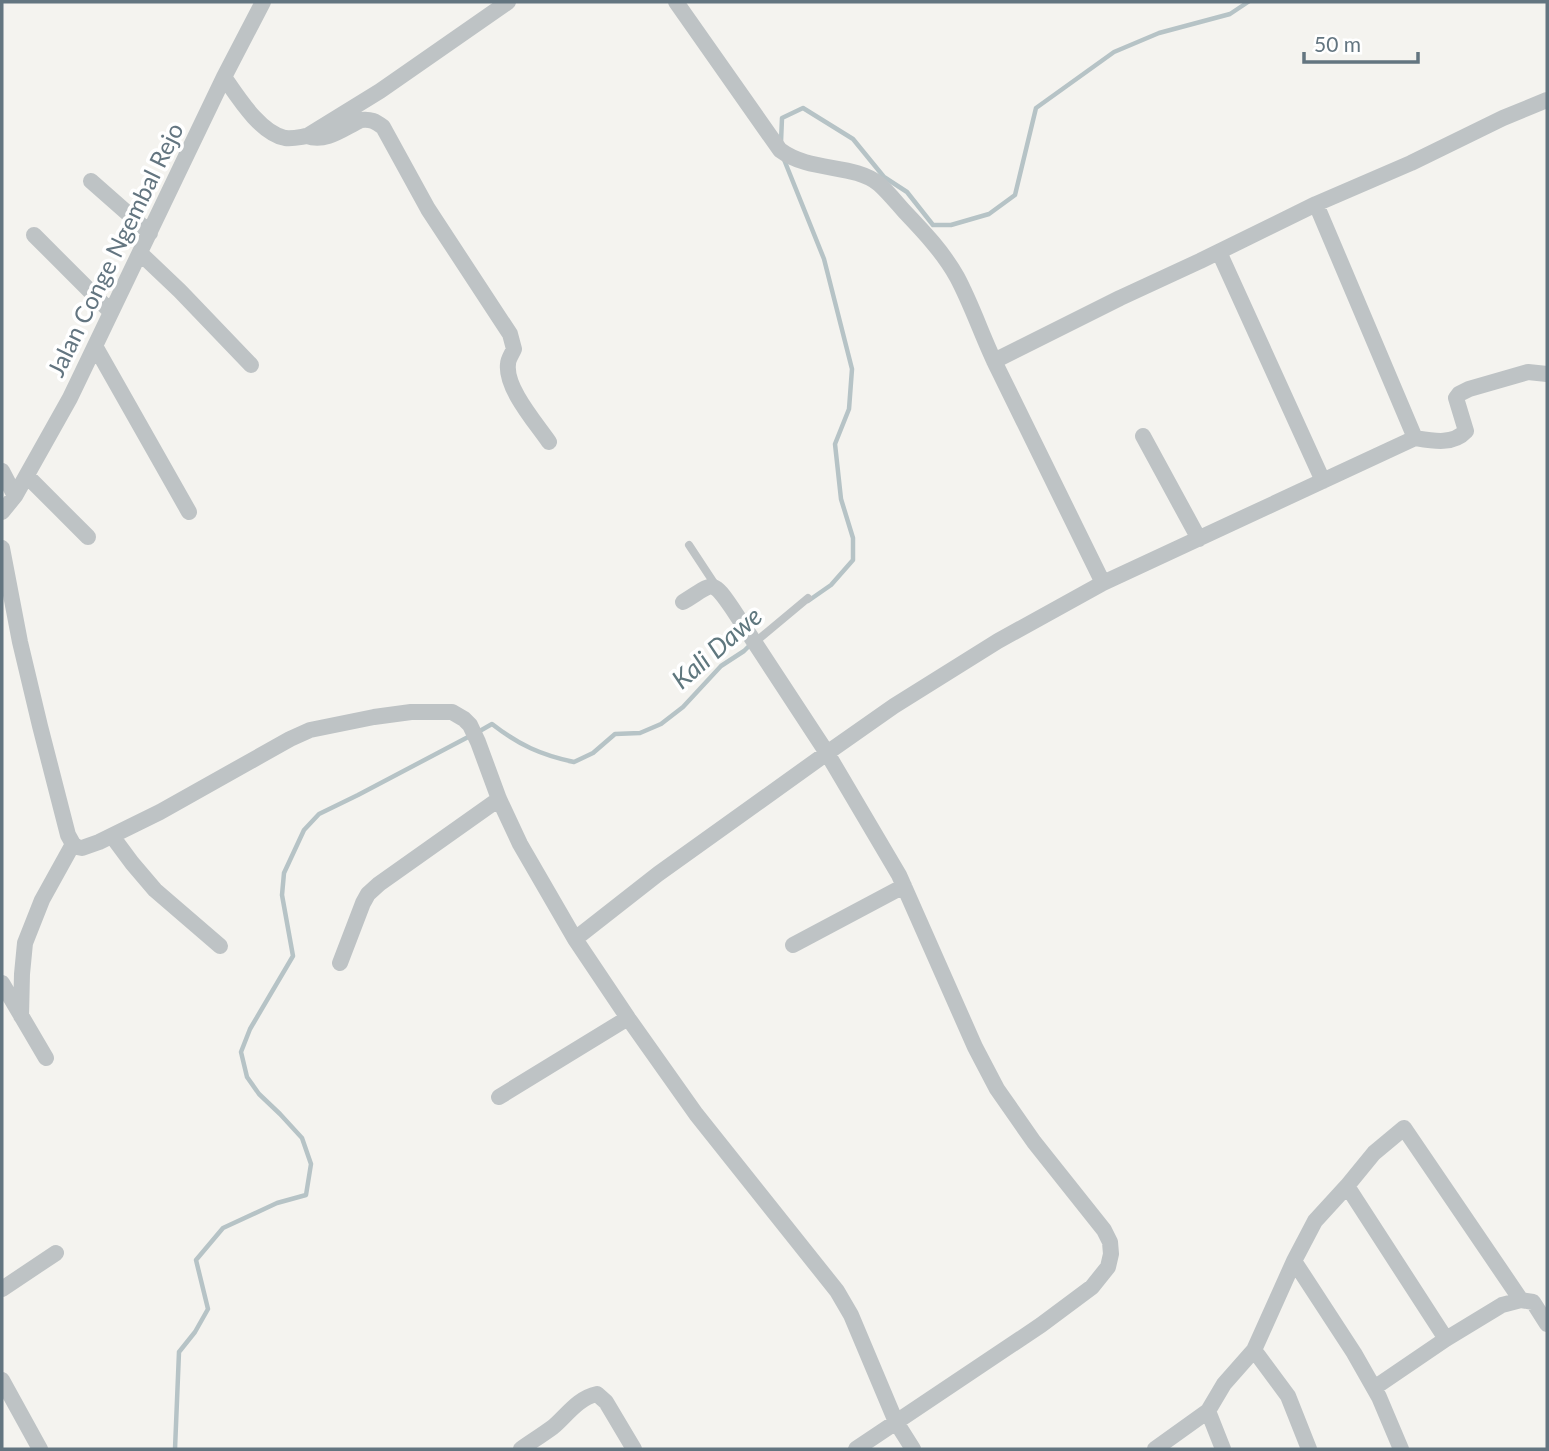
<svg xmlns="http://www.w3.org/2000/svg" width="1549" height="1451" font-family="Lato,sans-serif">
<rect width="100%" height="100%" fill="#f4f3ef"/>
<g fill="none" stroke-linecap="round" stroke-linejoin="round">
<path stroke="#b6c3c6" stroke-width="4.5" d="M781,142L782,118L803,108L853,139L884,177L907,192L933,225H951L989,214L1015,195L1036,108L1114,52L1159,33L1230,14L1248,2
M783,157L824,259L852,369L849,409L835,444L841,499L853,538V560L831,585L808,601
M478,732L492,724C519,745 541,755 574,762L593,753L615,734L640,733L661,724L683,707L721,666L744,651L751,644
M175,1449L179,1352L195,1332L208,1309L196,1260L223,1228L277,1203L306,1195L311,1164L302,1138L280,1114L259,1094L247,1077L241,1052L250,1029L293,956L282,895L284,873L304,830L319,814L358,795L470,736"/>
<path stroke="#bec3c5" stroke-width="8" d="M689,545L716,586
M754,643L808,598"/>
<path stroke="#bec3c5" stroke-width="16" d="M676,2L780,150C811,173 853,163 879,184C888,192 896,202 904,211C924,232 943,252 957,277C973,307 983,339 998,369C1033,441 1068,512 1103,583
M224,77C238,97 260,133 285,138C293,139 300,137 307,136L380,91L508,2
M307,136C326,143 344,128 361,120C371,119 375,121 383,127L428,209L510,334L514,349C512,354 508,359 508,364C505,388 536,423 549,442
M91,181L150,233
M34,235L111,312
M1219,252L1323,481
M140,253L180,291L251,365
M95,346L189,512
M994,361L1120,298L1200,261L1316,204L1411,163L1503,118L1547,100
M1143,436L1199,539
M1415,438C1433,441 1453,445 1466,431L1456,398L1459,394L1469,389L1528,372L1547,374
M2,471L15,496
M27,476L88,537
M2,512L15,496L70,398L224,77L263,2
M2,548L20,642L40,726L68,835L73,844L77,847L82,848L99,842L160,812L290,739L310,730L374,717L411,712H452L464,719L470,725L478,742L499,799L520,844L575,939L628,1018L696,1114L837,1291L851,1315L896,1422L913,1449
M683,602C713,584 711,577 732,608L827,753L899,875L975,1047L997,1089L1034,1142L1104,1230L1110,1242L1111,1254L1108,1267L1092,1287L1041,1325L856,1449
M112,836L132,863L155,890L220,946
M575,939L658,874L827,753L894,706L998,641L1103,583L1415,438L1316,204
M793,945L904,886
M340,963L363,903L368,894L379,884L499,799
M2,983L46,1058
M21,1016L22,974L25,943L42,900L73,844
M499,1097L628,1018
M1347,1186L1446,1339
M1294,1261L1354,1353L1379,1397L1401,1449
M2,1289L56,1253
M1254,1350L1288,1396L1309,1449
M2,1380L40,1449
M1374,1388L1446,1339L1502,1305L1521,1300L1533,1302L1547,1324
M1208,1411L1223,1449
M521,1449C531,1442 542,1435 553,1427C567,1415 578,1398 597,1394L606,1402L634,1449
M1155,1449L1208,1411L1224,1384L1254,1350L1294,1261L1315,1221L1347,1186L1374,1153L1404,1128L1521,1300"/>
</g>
<g text-anchor="middle" stroke-width="7" stroke-linejoin="round" paint-order="stroke">
<g font-size="24" fill="#637580" stroke="#fff">
<text transform="translate(116 250) rotate(-64)" y="8">Jalan Conge Ngembal Rejo</text>
</g>
<g font-size="26" font-style="italic" fill="#5f777e" stroke="#fff">
<text transform="translate(717 648) rotate(-41)" y="9">Kali Dawe</text>
</g>
</g>
<rect width="1549" height="1451" fill="none" stroke="#637580" stroke-width="7"/>
<path d="M1304 52v10h114v-10" fill="none" stroke="#637580" stroke-width="3.5"/>
<text x="1314" y="52" font-size="21" fill="#637580" stroke="#ffffff" stroke-width="5" paint-order="stroke">50 m</text>
</svg>
